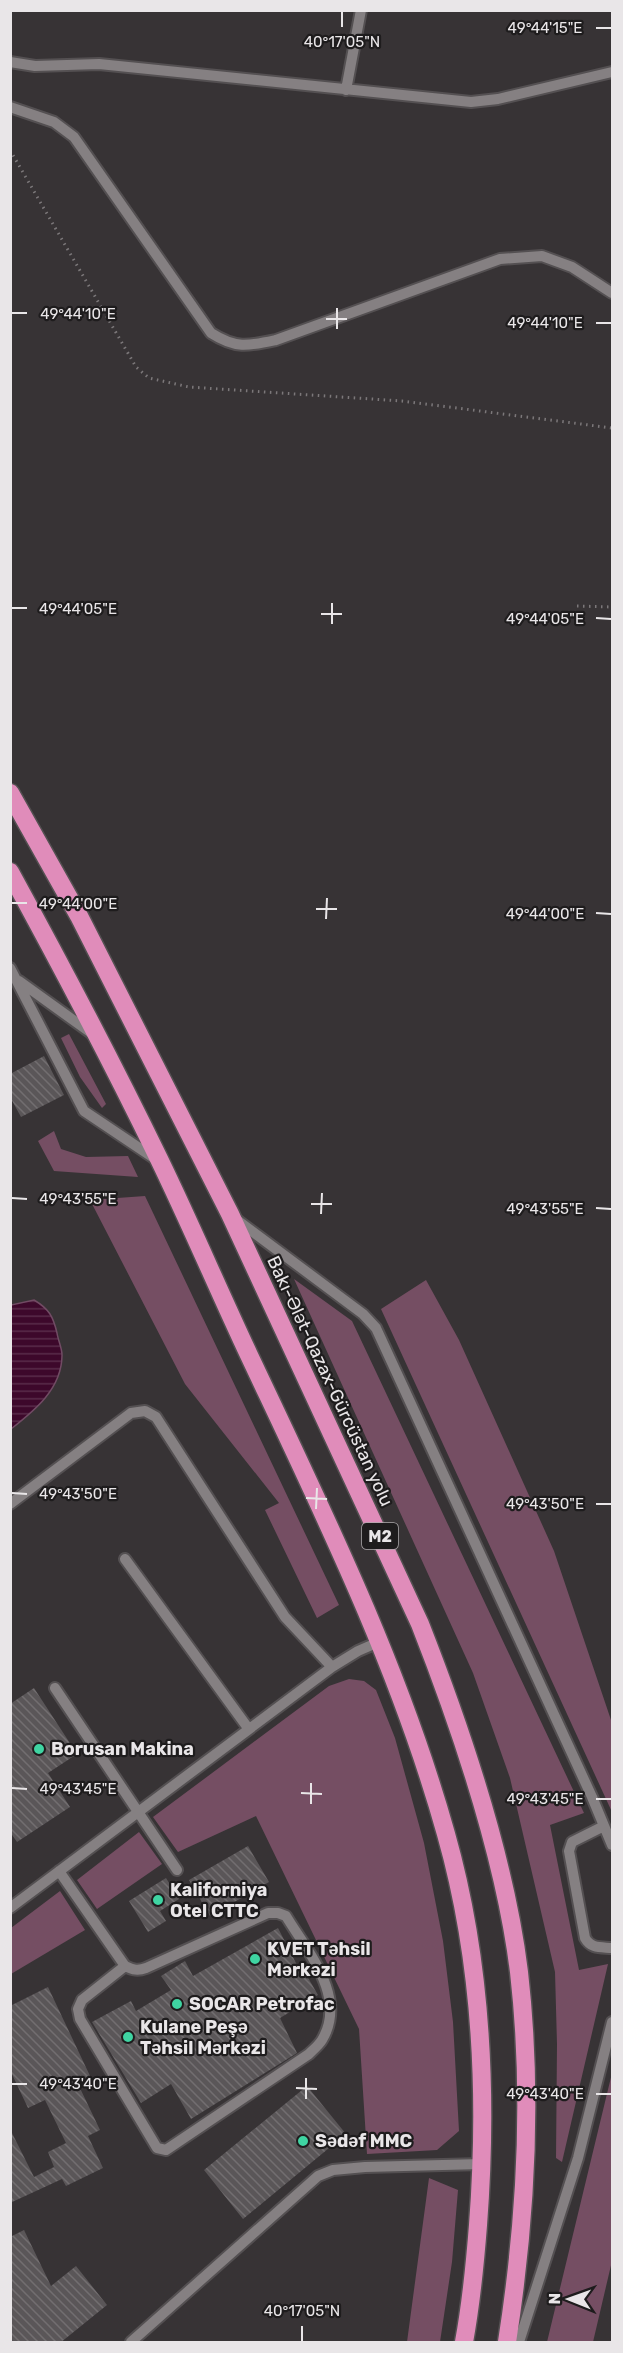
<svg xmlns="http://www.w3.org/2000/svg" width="623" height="2353" font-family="Rubik,sans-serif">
<defs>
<pattern id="water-rules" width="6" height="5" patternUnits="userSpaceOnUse" patternTransform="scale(1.5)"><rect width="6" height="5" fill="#3d082b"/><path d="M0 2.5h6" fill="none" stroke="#592c4a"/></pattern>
<pattern id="building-back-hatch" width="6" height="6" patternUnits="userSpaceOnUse" patternTransform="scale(1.5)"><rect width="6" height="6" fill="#5a5658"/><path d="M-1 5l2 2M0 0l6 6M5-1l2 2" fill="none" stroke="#726e70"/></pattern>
</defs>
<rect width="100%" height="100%" fill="#373335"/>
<path fill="#754e63" d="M69,1034L106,1104L102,1108L80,1077L61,1038Z
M54,1131L61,1149L86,1157L128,1156L138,1177L54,1171L38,1141Z
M145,1196L339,1605L317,1618L265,1510L279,1503L185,1384L90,1200Z
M294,1279L352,1321L584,1813L550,1825L579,1970L608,1964L562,2162L556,2158L557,2044L555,1972L510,1778L473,1673Z
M426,1280L459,1340L554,1551L612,1723V1812L381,1309Z
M349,1679L364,1681L376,1690L395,1738L424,1843L443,1941L453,2022L459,2131L437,2150L367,2154L359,2029L256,1816L178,1852L153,1817L329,1686Z
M139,1832L162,1864L97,1909L77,1880Z
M60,1891L85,1930L11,1974V1928Z
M612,2073V2261L593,2342H547Z
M429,2178L458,2190L452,2262L440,2342H407Z"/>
<path fill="url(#water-rules)" stroke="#714b64" stroke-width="1.5" d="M34,1300C49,1309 53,1316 57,1333C58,1340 62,1348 62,1355C62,1389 34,1411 11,1429V1305Z"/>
<path fill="url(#building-back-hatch)" d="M44,1056L64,1095L21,1117L10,1097V1074Z
M34,1688L77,1754L48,1773L70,1807L17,1842L10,1832V1704Z
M248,1846L269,1882L210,1916L189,1880Z
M166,1878L179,1899L160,1911L166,1921L148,1932L129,1901Z
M278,1928L300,1971L303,1969L318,1995L280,2018L297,2053L191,2119L171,2084L141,2103L92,2022L131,2001L136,2011L171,1990L161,1976L185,1961L193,1976Z
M48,1987L91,2078L78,2084L100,2130L88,2136L103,2168L66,2186L62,2179L10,2203V2129L34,2177L54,2167L48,2152L66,2143L45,2100L28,2108L10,2070V2006Z
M307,2086L346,2134L243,2219L204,2170Z
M24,2230L51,2286L76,2266L107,2305L60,2343H10V2237Z"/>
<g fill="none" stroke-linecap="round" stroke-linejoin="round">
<g stroke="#545052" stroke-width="14">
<path id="lane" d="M10,62L35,66L99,64L471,102L498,99L612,72
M346,90L361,10
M10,107L54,122L74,137L211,333C236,349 248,346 276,340L500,259L542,256L572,267L612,293
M10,968L84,1111L157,1160
M19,981L94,1035
M233,1217L363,1314L376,1328L592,1797L612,1845
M10,1504L131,1413L145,1411L156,1417L285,1617L332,1667
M125,1559L248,1728
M55,1688L177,1870
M604,1826L572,1842L569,1851L585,1938C591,1949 601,1947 612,1948
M59,1871L125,1966C133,1970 138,1971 146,1968L268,1913H278L286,1916C307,1951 348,1997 322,2040C319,2045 313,2050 309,2054L166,2150L157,2148L80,2019L78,2009L82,2000L125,1966
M10,1908L332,1667L358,1651L381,1641
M131,2342L318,2176L333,2170L365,2167L482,2164
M519,2342L578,2158L612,2022"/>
</g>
<g stroke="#545052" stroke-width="21">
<path id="highway" d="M10,793L79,916L230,1214L420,1624C462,1731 505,1858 519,1972C533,2095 526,2220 507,2342
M10,872C62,967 112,1062 159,1159C190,1223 218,1289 248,1353C322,1510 399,1666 446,1834C482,1961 488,2094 478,2225C475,2264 471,2304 464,2342"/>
</g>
<path stroke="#7c787a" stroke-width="3" stroke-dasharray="1.5 4.5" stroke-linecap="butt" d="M10,150L136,367L149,378L189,387L402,401L612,428
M577,606L612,607"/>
<use href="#lane" stroke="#858082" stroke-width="10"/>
<use href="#highway" stroke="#e08cba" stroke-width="18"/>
</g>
<path fill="none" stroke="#e9e6e8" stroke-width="2" d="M342,27V12M596,28H611M12,313H27M326,319H347M596,323H611M337,329V308M12,608H27M321,614H342M596,618L611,619M332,624V603M12,903H27M316,909H337M596,913L611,914M326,919L327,898M12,1198L27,1199M311,1204H332M596,1208L611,1209M321,1214L322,1193M12,1493L27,1494M306,1498L327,1499M596,1504H611M316,1509L317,1488M12,1788L27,1789M301,1793L322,1794M596,1799H611M311,1804V1783M12,2084H27M296,2088L317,2089M596,2094H611M306,2099V2078M302,2341V2326"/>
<g fill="#3fd4a2" stroke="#1e1c1d" stroke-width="2">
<circle cx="39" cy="1749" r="6"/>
<circle cx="158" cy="1900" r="6"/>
<circle cx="255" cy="1959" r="6"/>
<circle cx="177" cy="2004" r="6"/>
<circle cx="128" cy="2037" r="6"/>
<circle cx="303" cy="2141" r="6"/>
</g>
<g text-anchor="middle" stroke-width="4.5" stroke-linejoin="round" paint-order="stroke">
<rect fill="#1e1c1d" stroke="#aca9ab" stroke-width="1.5" x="362" y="1523" width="36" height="26" rx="4.5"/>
<g font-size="16" font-weight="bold" fill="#e9e6e8">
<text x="380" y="1542">M2</text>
</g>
<g font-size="18" fill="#e9e6e8" stroke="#1e1c1d">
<text transform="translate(330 1381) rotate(65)" y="6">Bakı-Ələt-Qazax-Gürcüstan yolu</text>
</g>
<g font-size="18" font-weight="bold" fill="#e9e6e8" stroke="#1e1c1d" text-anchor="start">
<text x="51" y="1755">Borusan Makina</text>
<text x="170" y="1896">Kaliforniya<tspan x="170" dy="21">Otel CTTC</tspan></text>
<text x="267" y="1955">KVET Təhsil<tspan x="267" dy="21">Mərkəzi</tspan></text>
<text x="189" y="2010">SOCAR Petrofac</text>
<text x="140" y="2033">Kulane Peşə<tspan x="140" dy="21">Təhsil Mərkəzi</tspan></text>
<text x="315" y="2147">Sədəf MMC</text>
</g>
</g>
<g font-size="15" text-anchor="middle" fill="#e9e6e8" stroke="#1e1c1d" stroke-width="4.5" stroke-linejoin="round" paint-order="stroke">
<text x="545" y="33">49°44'15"E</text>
<text x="342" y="47">40°17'05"N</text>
<text x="78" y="319">49°44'10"E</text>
<text x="545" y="328">49°44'10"E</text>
<text x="78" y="614">49°44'05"E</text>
<text x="545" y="624">49°44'05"E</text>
<text x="78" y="909">49°44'00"E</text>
<text x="545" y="919">49°44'00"E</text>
<text x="78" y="1204">49°43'55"E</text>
<text x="545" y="1214">49°43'55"E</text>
<text x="78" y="1499">49°43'50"E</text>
<text x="545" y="1509">49°43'50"E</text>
<text x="78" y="1794">49°43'45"E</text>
<text x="545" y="1804">49°43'45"E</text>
<text x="78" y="2089">49°43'40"E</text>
<text x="545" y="2099">49°43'40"E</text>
<text x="302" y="2316">40°17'05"N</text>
</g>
<rect width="623" height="2353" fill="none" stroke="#e9e6e8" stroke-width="24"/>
<g transform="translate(569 2299) rotate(271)" stroke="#1e1c1d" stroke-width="4.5" paint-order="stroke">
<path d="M0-4.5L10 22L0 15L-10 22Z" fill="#e9e6e8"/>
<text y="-9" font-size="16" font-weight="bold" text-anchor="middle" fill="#e9e6e8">N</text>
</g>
</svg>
